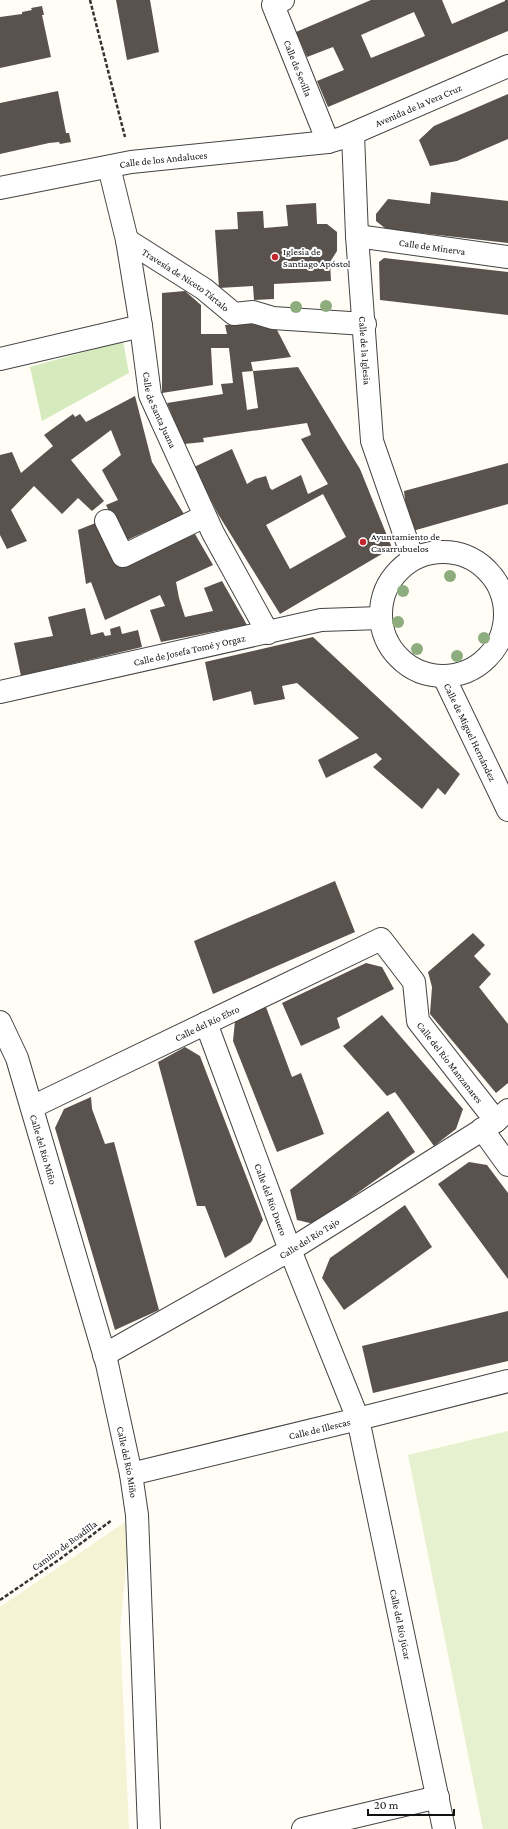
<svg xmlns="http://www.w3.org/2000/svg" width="508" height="1829" font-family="'Crimson Pro',serif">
<rect width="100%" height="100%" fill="#fffdf5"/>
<path fill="#f6f3d4" d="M131,1518L120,1630L129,1829H0V1607Z"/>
<path fill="#d5ebbd" d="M123,341L129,373L42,421L30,367Z"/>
<path fill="#e6f2cf" d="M508,1431V1829H483L408,1455Z"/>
<path fill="#5a524d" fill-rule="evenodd" d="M116,0H150L159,52L127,60Z
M371,0H442L452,24L505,1V0H508V31L328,107L317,81L344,70L333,47L307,57L296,32ZM414,12L425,36L371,58L361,35Z
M42,6L44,15H42L51,57L0,68V17L22,14V12L32,10L31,8Z
M58,91L66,133H69L71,142L60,144L59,142L49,143L0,154V103Z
M508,94V139L457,161L430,166L419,140L434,126Z
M431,192L508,201V243L386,229L376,221V214L388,199L430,204Z
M316,203L317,224H327L337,232V251L330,262L331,281L274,284V299L254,300L253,286L219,288L215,230L238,229L237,212L263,211L264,228L288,226L286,205Z
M384,258L508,272V315L380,300L379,262Z
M185,291L201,305V334H227L225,325L268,322L277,330L291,357L251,362L253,371L242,372L247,410L258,408L253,371L298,367L360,469L392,548L280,614L218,514L194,467L232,449L247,484L255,479L266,476L270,488L272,490L301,475L308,494L328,484L301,439L311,435L307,423L203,438L204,442L184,444L167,403L223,394L221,384L233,383L229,348H211L213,385L162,393V293ZM323,494L346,537L290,569L266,525Z
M135,396L152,462L184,514L123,542L106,505L118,500L102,470L121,455L111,430L71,460L104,501L92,511L78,498L62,514L34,486L11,510L27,541L7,549L0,535V455L12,452L21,473L53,446L44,435L73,414L75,417L80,414L86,422Z
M508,463V504L409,532L404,491Z
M98,522L143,557L195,534L213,565L176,582L179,598L185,617L213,611L204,588L222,581L247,625L161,642L150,610L165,606L160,595L105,620L91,582L86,584L78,530Z
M85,608L91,635L103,632L105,636L111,635L110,629L120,626L122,634L138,630L142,647L21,676L14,643L53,636L48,617Z
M313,637L460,774L445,795L438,788L422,809L373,767L382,759L376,753L326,778L318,760L359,738L297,683L282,686L285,699L254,705L251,691L213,701L205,662Z
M335,881L355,932L213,994L194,941Z
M473,933L485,945L474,956L491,974L479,987L508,1024V1083L496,1093L430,1014L432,987L428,972Z
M366,963L382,967L394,989L337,1018L340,1028L301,1046L282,1003Z
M266,1007L292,1077L301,1073L324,1134L277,1152L233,1041L235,1021Z
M382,1015L463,1109L456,1129L434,1146L395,1092L387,1096L343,1046Z
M185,1047L200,1056L263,1220L251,1242L225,1258L205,1206H197L158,1062Z
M91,1097L92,1109L105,1144L114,1142L159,1310L115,1330L55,1128L64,1109Z
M388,1111L415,1152L314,1224L297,1220L290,1190Z
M469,1162L487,1165L508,1193V1279L438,1184Z
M405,1205L432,1247L344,1310L322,1278L330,1258Z
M508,1311V1361L373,1393L362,1346Z"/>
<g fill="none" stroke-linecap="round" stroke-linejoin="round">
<g stroke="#444" stroke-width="24">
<g id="minor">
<path id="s1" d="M283,0L273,5L328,142"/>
<path id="s2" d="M353,134L357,236L372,441L413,559"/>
<path id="s3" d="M109,167L127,240L141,326L150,395L213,533L268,633"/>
<path id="s4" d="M0,188L131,162L328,142L342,138L508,66"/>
<path id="s5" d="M357,236L508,257"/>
<path id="s6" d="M127,240L204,289L234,314L253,312L273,318L365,324"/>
<path d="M0,359L141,326"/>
<path d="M106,521L123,556L205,516"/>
<circle cx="443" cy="614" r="62"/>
<path id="s7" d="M444,677L508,810"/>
<path id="s8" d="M0,692L321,620L381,618"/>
<path id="s9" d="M0,1022L17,1058L107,1364L131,1474L137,1515L149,1829"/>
<path id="s10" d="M206,1023L290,1250L358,1419L444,1829"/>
<path id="s11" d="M32,1107L381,939L414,982L418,1021L496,1121"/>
<path d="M482,1129L508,1165"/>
<path id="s12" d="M104,1355L290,1250L496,1121L508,1110"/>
<path id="s13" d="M131,1474L358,1419L508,1381"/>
<path d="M303,1829L438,1797"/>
</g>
</g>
<path stroke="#333" stroke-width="2.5" stroke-dasharray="4 2" stroke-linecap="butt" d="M90,0L125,137
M0,1600L60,1559L112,1520"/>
<use href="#minor" stroke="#fff" stroke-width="22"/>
</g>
<g fill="#8dad7f">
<circle cx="326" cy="306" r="6"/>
<circle cx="296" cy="307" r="6"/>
<circle cx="450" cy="576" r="6"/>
<circle cx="403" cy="591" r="6"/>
<circle cx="398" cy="622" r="6"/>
<circle cx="484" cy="638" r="6"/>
<circle cx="417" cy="649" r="6"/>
<circle cx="457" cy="656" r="6"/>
</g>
<g fill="#c4262e" stroke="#fff" stroke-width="1.5">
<circle cx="275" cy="257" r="4"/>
<circle cx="363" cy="542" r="4"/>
</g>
<g text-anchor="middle" stroke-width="4" stroke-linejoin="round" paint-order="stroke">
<g font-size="10" fill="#111" stroke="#fff">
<text dy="4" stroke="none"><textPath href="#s1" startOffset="79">Calle de Sevilla</textPath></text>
<text dy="4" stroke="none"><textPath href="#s4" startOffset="429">Avenida de la Vera Cruz</textPath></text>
<text dy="4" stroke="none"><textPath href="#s4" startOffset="166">Calle de los Andaluces</textPath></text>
<text dy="4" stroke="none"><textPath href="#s5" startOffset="76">Calle de Minerva</textPath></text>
<text dy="4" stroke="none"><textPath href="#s6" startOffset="71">Travesía de Niceto Tártalo</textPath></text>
<text dy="4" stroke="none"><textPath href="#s2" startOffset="217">Calle de la Iglesia</textPath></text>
<text dy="4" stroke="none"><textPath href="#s3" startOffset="249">Calle de Santa Juana</textPath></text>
<text dy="4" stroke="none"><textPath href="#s8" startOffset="194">Calle de Josefa Tomé y Orgaz</textPath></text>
<text dy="4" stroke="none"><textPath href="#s7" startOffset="61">Calle de Miguel Hernández</textPath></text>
<text dy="4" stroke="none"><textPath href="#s11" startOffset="194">Calle del Río Ebro</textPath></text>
<text dy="4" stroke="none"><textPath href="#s11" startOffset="533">Calle del Río Manzanares</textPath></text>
<text dy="4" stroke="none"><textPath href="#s9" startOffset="135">Calle del Río Miño</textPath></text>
<text dy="4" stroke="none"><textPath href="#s10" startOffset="188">Calle del Río Duero</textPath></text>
<text dy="4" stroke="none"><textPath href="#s12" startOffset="236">Calle del Río Tajo</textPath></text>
<text dy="4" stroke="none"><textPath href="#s13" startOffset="194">Calle de Illescas</textPath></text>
<text dy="4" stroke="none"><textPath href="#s9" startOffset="459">Calle del Río Miño</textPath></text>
<text transform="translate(64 1545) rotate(-36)" y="4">Camino de Boadilla</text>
<text dy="4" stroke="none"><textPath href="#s10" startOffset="634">Calle del Río Júcar</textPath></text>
</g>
<g font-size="10" fill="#111" stroke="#fff" text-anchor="start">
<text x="283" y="255">Iglesia de<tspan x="283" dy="12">Santiago Apóstol</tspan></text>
<text x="371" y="540">Ayuntamiento de<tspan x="371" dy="12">Casarrubuelos</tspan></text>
</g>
</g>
<path d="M368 1809v6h86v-6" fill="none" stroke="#111111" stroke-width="2"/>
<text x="374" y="1809" font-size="12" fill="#111111" stroke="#ffffff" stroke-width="3" paint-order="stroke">20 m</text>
</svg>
